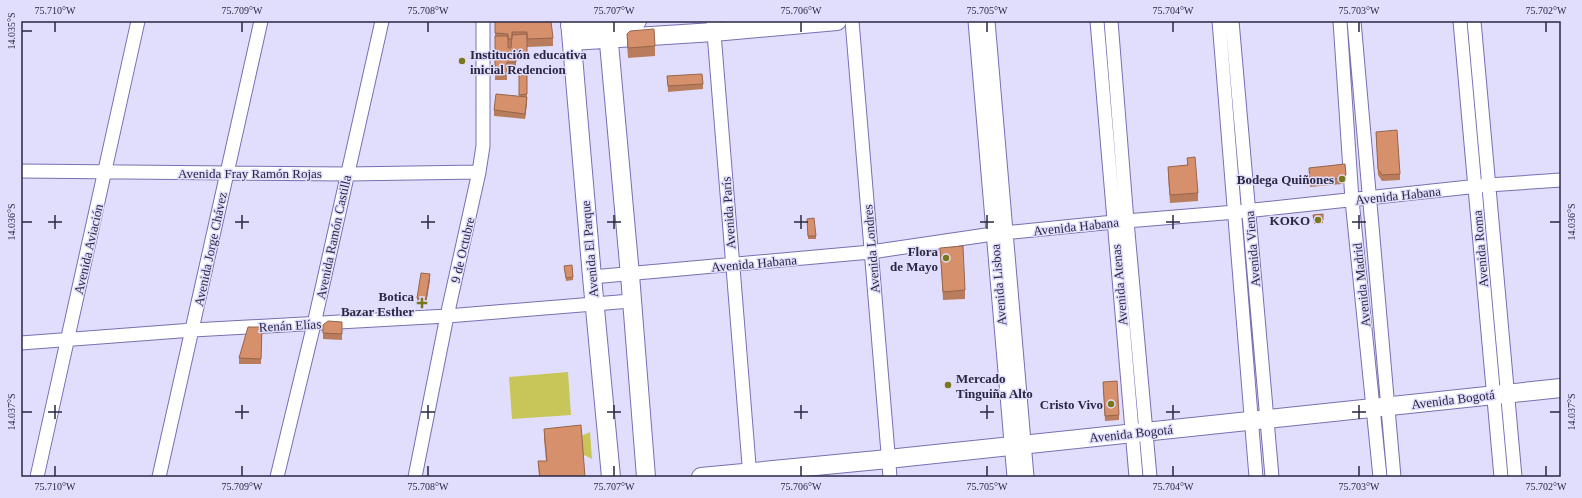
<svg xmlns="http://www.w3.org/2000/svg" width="1582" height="498" font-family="'Times New Roman',serif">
<rect width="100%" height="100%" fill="#e0defc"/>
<path fill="#c8c559" d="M568,372L571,415L512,419L509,377Z
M590,432L592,459L582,454L581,436Z"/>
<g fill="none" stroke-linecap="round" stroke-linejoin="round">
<g stroke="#7670b2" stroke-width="15">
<path id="street" d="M713,21L750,477
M852,21L890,477
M975,21L1014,477
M988,21L1027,477
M1097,21L1136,477
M1111,21L1127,221L1150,477
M1219,21L1256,477
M1232,21L1272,477
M1340,21L1352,200L1380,477
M1354,21L1394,477
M1460,21L1501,477
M1474,21L1515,477
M21,171L347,174L479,172
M592,277L871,252L993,234L1114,222L1236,212L1488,185L1561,180
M21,343L193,330L447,316L631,301
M37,477L138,21
M159,477L261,21
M277,477L314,324L382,21
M415,477L447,316L479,172L483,146V21"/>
</g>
<g stroke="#7670b2" stroke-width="20">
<path id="secondary" d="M570,21L592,277L611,477
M607,21L630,275L646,477
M570,26L637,21
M572,41L714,32L837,21
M701,477L888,459L1561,388"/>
</g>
<use href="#street" stroke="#fff" stroke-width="13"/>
<use href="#secondary" stroke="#fff" stroke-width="18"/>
</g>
<path fill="#b97c5d" d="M495,21L553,38V46L527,47V60H516V68H507V80H495Z
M627,34L655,46V56L628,58L627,44Z
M519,69H527V100L525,119L494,116V110L519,97Z
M667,76L703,84V89L668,92Z
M1376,132L1400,174V180L1382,181L1378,175Z
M1187,158L1198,193V201L1170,203L1168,175V167L1187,165Z
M1345,164L1346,180L1342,184L1310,187L1309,168Z
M1323,214V223L1314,224L1313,215Z
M807,221L816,236V239H808Z
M940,248L965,290V299L943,300Z
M564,266L573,277V280L566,281Z
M430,279L426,304L417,303V298Z
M262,327L261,364H239V358Z
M342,328V340L323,339V333Z
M1103,382L1119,415V420L1105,421Z
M544,429L585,477H539L538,461H546L544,439Z"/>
<path fill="#96654c" d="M527,97V103L525,119V114Z
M1346,175V180L1342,184V178Z
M430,274V279L426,304V299Z"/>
<path fill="#d7906c" stroke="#96654c" d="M495,21H551L553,38L527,39V32H512V39H508V34L495,33Z
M654,29L655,46L628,48L627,34L630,31Z
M527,34V54L516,55V62H507V75H495V36H508V48H511L512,35Z
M519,69H527V94L519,95Z
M702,74L703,84L668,86L667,76Z
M496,94L527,97L525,114L494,110Z
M1397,130L1400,174L1382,175L1378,169L1376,132Z
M1195,157L1198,193L1170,195L1168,167L1188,165L1187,158Z
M1345,164L1346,175L1342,178L1310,181L1309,168Z
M1323,214V220L1314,221L1313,215Z
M814,218L816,236H808L807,219Z
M963,246L965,290L943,292L940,248Z
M572,265L573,277L566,278L564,266Z
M421,273L430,274L426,299L417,298Z
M328,321L342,322V334L323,333V325Z
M248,327H262L261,359L239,358Z
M1117,381L1119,415L1105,416L1103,382Z
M581,425L585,477H540L538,461H547L544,429Z"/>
<path fill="none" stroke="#2a2743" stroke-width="1.5" d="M55,22V32M242,22V32M428,22V32M614,22V32M801,22V32M987,22V32M1173,22V32M1359,22V32M1546,22V32M22,31H32M55,215V229M242,215V229M428,215V229M614,215V229M801,215V229M987,215V229M1173,215V229M1359,215V229M22,222H32M48,222H62M235,222H249M421,222H435M607,222H621M794,222H808M980,222H994M1166,222H1180M1352,222H1366M1550,222H1560M55,405V419M242,405V419M428,405V419M614,405V419M801,405V419M987,405V419M1173,405V419M1359,405V419M22,412H32M48,412H62M235,412H249M421,412H435M607,412H621M794,412H808M980,412H994M1166,412H1180M1352,412H1366M1550,412H1560M55,466V476M242,466V476M428,466V476M614,466V476M801,466V476M987,466V476M1173,466V476M1359,466V476M1546,466V476"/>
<g fill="#79761b" stroke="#e0defc" stroke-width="1.5">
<circle cx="462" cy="61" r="4"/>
<circle cx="1342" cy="179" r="4"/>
<circle cx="1318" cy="220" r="4"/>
<circle cx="946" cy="258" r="4"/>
<path d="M420 297h4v4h4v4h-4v4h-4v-4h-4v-4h4z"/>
<circle cx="948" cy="385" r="4"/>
<circle cx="1111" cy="404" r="4"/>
</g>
<g text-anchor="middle" stroke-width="3" stroke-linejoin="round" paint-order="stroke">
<g font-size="13" font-weight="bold" fill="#2a2743" stroke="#e0defc" text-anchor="end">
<text x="470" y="59" text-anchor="start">Institución educativa<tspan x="470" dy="15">inicial Redencion</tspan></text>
<text x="1334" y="184">Bodega Quiñones</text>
<text x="1310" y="225">KOKO</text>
<text x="938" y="256">Flora<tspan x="938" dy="15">de Mayo</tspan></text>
<text x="414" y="301">Botica<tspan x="414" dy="15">Bazar Esther</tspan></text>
<text x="956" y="383" text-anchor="start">Mercado<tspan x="956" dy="15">Tinguiña Alto</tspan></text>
<text x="1103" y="409">Cristo Vivo</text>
</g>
<g font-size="13" fill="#2a2743" stroke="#e0defc">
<text x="250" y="178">Avenida Fray Ramón Rojas</text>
<text transform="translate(1398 195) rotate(-6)" y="5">Avenida Habana</text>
<text transform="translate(728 213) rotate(-94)" y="5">Avenida París</text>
<text transform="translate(1076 226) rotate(-6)" y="5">Avenida Habana</text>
<text transform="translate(333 237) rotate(-78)" y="5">Avenida Ramón Castilla</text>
<text transform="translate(88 249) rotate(-77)" y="5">Avenida Aviación</text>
<text transform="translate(210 249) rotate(-78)" y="5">Avenida Jorge Chávez</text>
<text transform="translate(589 249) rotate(-95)" y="5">Avenida El Parque</text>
<text transform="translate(871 249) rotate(-95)" y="5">Avenida Londres</text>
<text transform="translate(1252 249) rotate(-95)" y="5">Avenida Viena</text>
<text transform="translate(1480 249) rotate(-95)" y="5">Avenida Roma</text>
<text transform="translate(462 250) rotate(-77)" y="5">9 de Octubre</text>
<text transform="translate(754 263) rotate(-5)" y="5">Avenida Habana</text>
<text transform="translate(998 285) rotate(-95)" y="5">Avenida Lisboa</text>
<text transform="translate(1119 285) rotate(-95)" y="5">Avenida Atenas</text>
<text transform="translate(1361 285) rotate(-96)" y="5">Avenida Madrid</text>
<text transform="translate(290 325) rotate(-3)" y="5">Renán Elías</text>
<text transform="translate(1453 399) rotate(-7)" y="5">Avenida Bogotá</text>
<text transform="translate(1131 433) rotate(-6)" y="5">Avenida Bogotá</text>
</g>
</g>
<rect width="1582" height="498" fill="none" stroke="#e0defc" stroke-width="44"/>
<rect x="22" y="22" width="1538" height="454" fill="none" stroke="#2a2743" stroke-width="1.5"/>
<g font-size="10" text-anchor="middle" fill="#2a2743">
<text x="55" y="14">75.710°W</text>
<text x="242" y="14">75.709°W</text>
<text x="428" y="14">75.708°W</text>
<text x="614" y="14">75.707°W</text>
<text x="801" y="14">75.706°W</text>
<text x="987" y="14">75.705°W</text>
<text x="1173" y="14">75.704°W</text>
<text x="1359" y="14">75.703°W</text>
<text x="1546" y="14">75.702°W</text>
<text transform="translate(11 31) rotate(-90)" y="4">14.035°S</text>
<text transform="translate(11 222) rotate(-90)" y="4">14.036°S</text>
<text transform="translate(1571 222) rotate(-90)" y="4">14.036°S</text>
<text transform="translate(11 412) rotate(-90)" y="4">14.037°S</text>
<text transform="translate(1571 412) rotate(-90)" y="4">14.037°S</text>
<text x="55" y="490">75.710°W</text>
<text x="242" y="490">75.709°W</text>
<text x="428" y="490">75.708°W</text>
<text x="614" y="490">75.707°W</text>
<text x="801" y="490">75.706°W</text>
<text x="987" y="490">75.705°W</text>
<text x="1173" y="490">75.704°W</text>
<text x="1359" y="490">75.703°W</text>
<text x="1546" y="490">75.702°W</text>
</g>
</svg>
